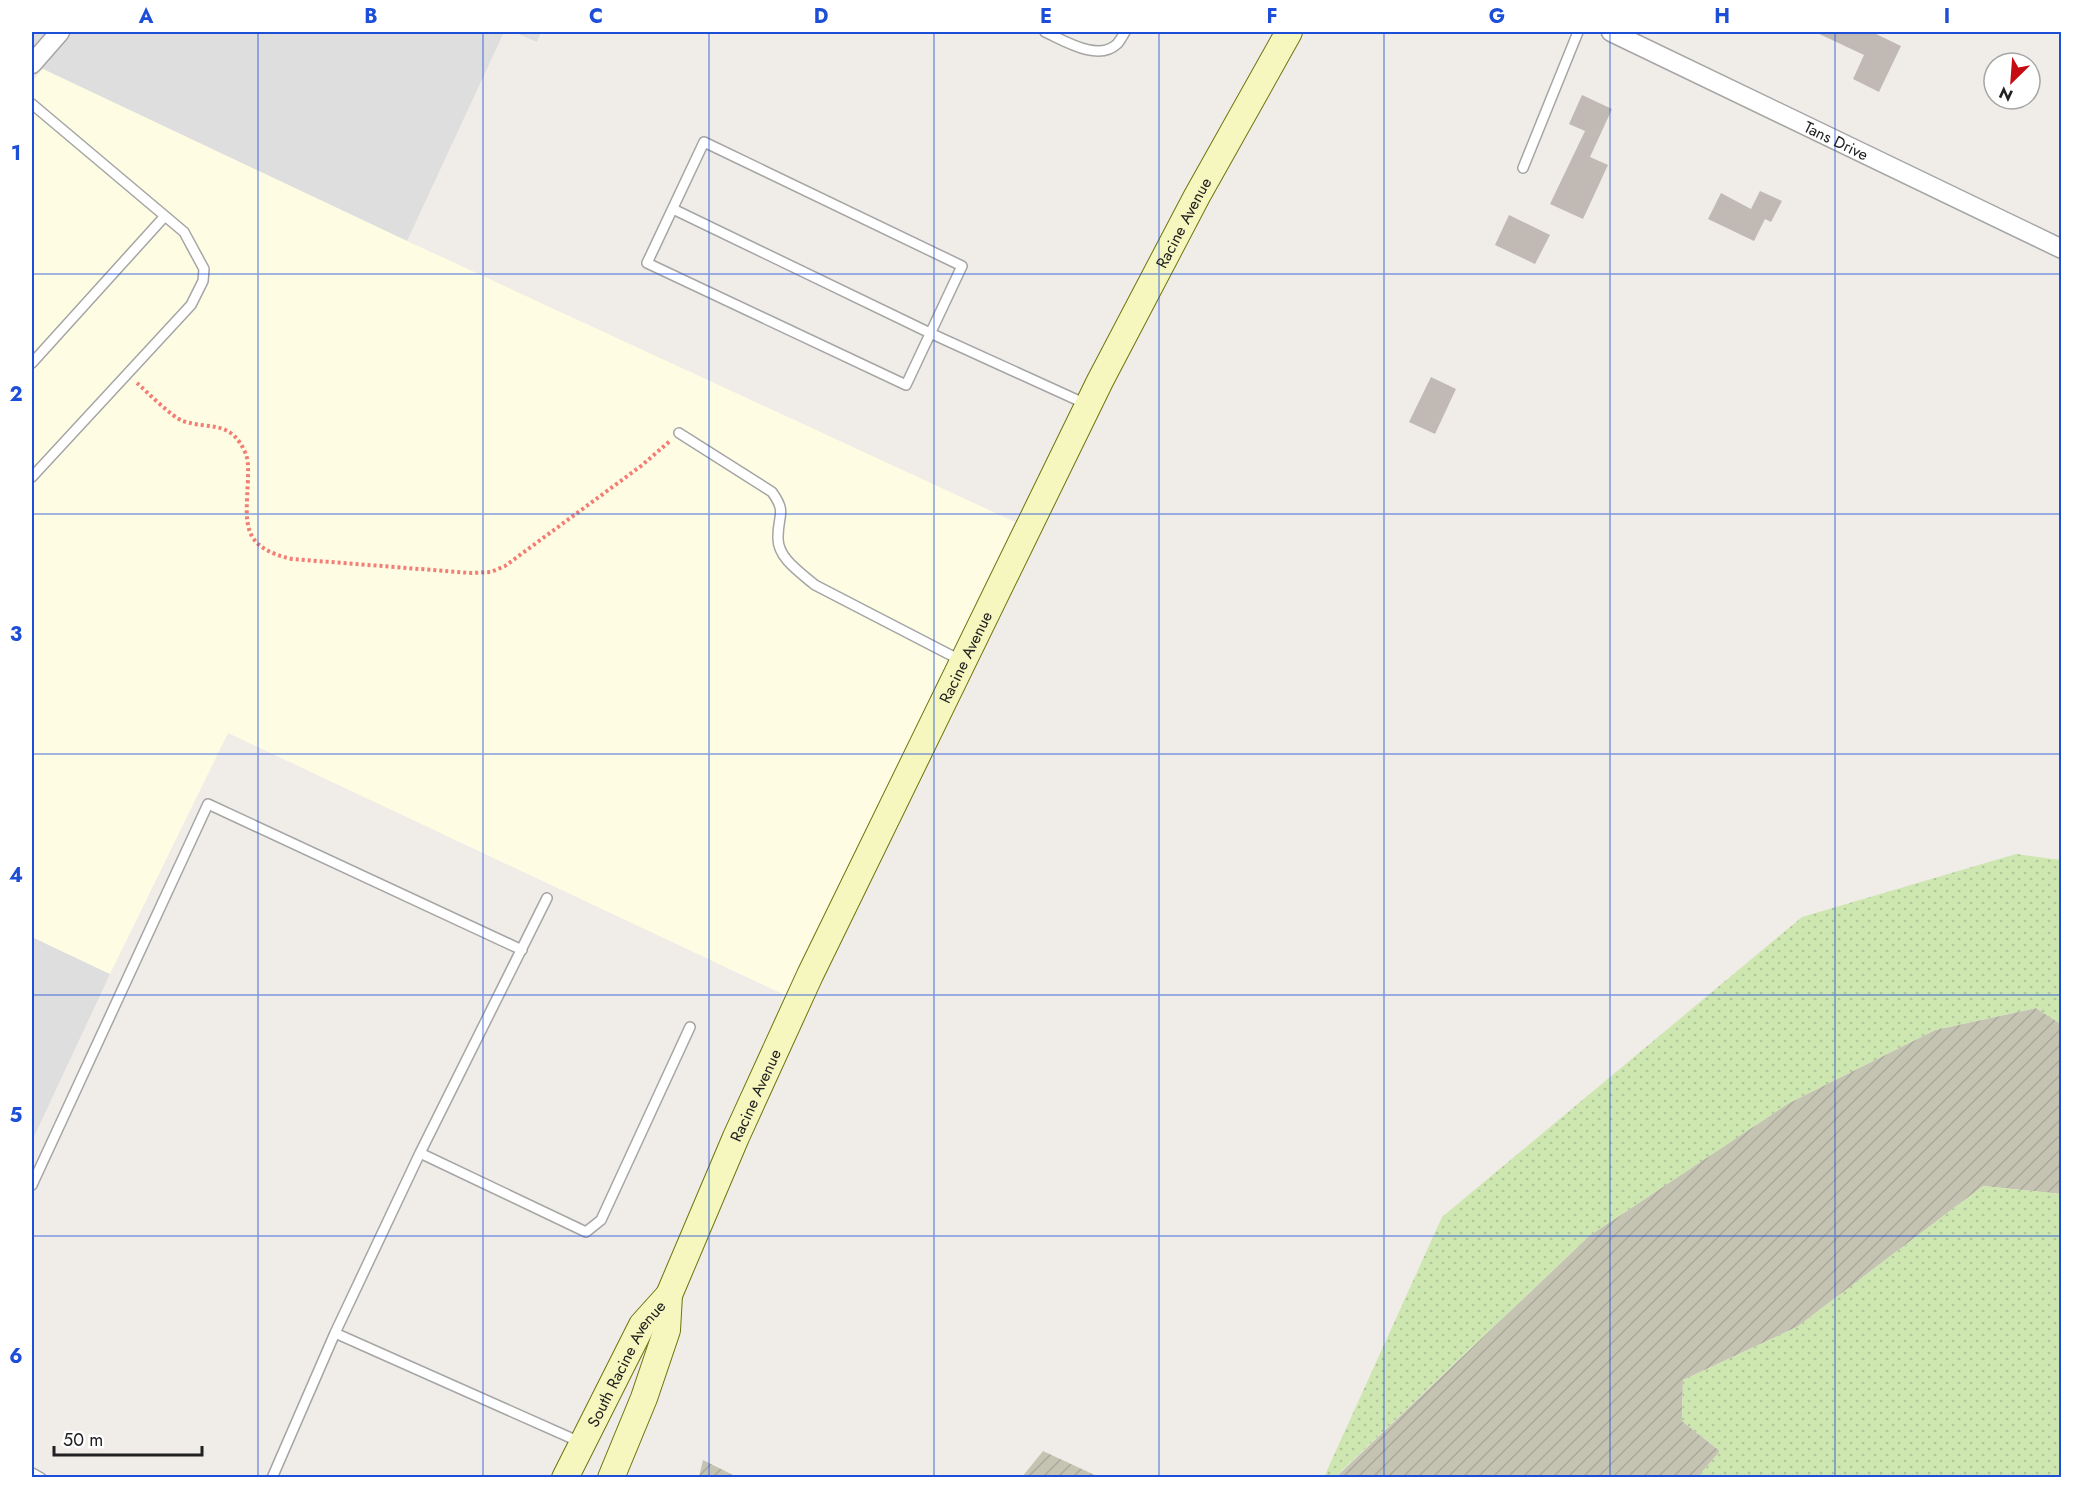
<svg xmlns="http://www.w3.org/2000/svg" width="2093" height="1509" font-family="Jost,sans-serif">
<defs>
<pattern id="construction-furrows" width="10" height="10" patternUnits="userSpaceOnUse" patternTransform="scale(1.5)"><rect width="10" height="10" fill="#c5c4b3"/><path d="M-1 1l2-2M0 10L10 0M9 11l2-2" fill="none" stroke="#a9a89a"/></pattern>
<pattern id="grass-dots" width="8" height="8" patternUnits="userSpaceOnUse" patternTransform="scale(1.5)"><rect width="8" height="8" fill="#cee7b1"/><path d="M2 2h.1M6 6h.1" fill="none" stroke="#b1c698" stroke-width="1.8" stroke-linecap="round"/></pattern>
</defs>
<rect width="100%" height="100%" fill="#f0ede8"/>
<path fill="#dedede" d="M32,32H504L407,241L32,64Z
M514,32H541L537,42Z
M32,937L110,974L32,1141Z"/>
<path fill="#fefde3" d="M43,69L407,241L1015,522L787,996L228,733L110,974L32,937V82Z"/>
<path fill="url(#construction-furrows)" d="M2036,1008L2061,1024V1194L1983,1186L1797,1327L1683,1380L1682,1421L1720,1451L1698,1477L1335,1478L1589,1236L1789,1103L1935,1030Z
M1043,1451L1099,1477H1022Z
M703,1460L737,1477H699Z"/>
<path fill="url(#grass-dots)" d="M2016,854L2061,860V1024L2036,1008L1935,1030L1789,1103L1589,1236L1335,1477H1324L1442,1217L1802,917Z
M1983,1186L2061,1194V1477H1698L1720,1451L1682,1421L1683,1380L1797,1327Z"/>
<path fill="#c1b9b4" d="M1815,32H1872L1901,46L1879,92L1853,79L1864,55Z
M1582,95L1612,109L1590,157L1608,165L1583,219L1550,204L1585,131L1569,124Z
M1760,191L1782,201L1771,222L1765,219L1754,241L1708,219L1721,193L1751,209Z
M1509,215L1550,235L1535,264L1495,245Z
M1431,377L1456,389L1435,434L1409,422Z"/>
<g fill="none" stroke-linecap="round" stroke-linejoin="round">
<g stroke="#a5a5a5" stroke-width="12">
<path id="lane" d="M1045,32C1065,41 1098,62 1117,44C1120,41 1123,35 1125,32
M32,104L184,232L204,269L203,281L191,305L32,477
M704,142L962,266L906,385L647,263Z
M1523,168L1578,32
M673,209L930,333L1086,404
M32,363L165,216
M679,433L772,492C787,513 778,514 778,537C777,558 801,573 815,585L962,661
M420,1153L547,898
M32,1185L208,804L522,950
M580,1442L335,1333L420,1153L586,1232L601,1220L690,1027
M32,1473L41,1478
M272,1478L335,1333"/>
</g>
<g stroke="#a5a5a5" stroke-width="21">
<g id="street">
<path id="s1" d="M1611,32L2062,249"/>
<path d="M32,64L60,32"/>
</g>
</g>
<g stroke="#6d740b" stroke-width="28">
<g id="secondary">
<path id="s2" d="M565,1478L642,1325L669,1295"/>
<path id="s3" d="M611,1478L644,1398L667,1330L669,1295L736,1137L810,975L1100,381L1197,196L1289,32"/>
</g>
</g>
<path stroke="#f37e76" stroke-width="4" stroke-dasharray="3 3" stroke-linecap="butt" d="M137,383C147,392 173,418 183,421C209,430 230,419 245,452C249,461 248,470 248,479C246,524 240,547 292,559L471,573L491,572L505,566L641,466L670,441"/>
<use href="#lane" stroke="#fff" stroke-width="9"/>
<use href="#street" stroke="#fff" stroke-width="18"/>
<use href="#secondary" stroke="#f6f7bf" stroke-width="26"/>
</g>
<path fill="none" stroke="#1d4ed8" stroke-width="1.5" stroke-opacity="0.55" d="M258,32V1478M483,32V1478M709,32V1478M934,32V1478M1159,32V1478M1384,32V1478M1610,32V1478M1835,32V1478M32,274H2062M32,514H2062M32,754H2062M32,995H2062M32,1236H2062"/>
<g text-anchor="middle" stroke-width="4.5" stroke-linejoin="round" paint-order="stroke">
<g font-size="16" fill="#212121" stroke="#fff">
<text dy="6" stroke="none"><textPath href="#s1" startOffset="250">Tans Drive</textPath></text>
<text dy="6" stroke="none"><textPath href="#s3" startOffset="1383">Racine Avenue</textPath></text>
<text dy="6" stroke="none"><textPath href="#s3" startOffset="897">Racine Avenue</textPath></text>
<text dy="6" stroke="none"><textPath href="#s3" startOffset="411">Racine Avenue</textPath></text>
<text dy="6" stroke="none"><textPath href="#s2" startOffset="130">South Racine Avenue</textPath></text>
</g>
</g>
<rect width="2093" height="1509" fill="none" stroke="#ffffff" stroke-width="66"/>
<g transform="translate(2012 81) rotate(205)"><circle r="28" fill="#ffffff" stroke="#a6a6a6" stroke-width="1.5"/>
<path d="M0-4.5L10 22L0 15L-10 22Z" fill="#c70a12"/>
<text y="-9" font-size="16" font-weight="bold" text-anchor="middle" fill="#212121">N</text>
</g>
<path d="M54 1446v9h148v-9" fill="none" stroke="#212121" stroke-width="3"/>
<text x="63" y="1446" font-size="18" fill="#212121" stroke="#ffffff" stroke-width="4.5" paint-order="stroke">50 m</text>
<rect x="33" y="33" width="2027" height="1443" fill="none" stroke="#1d4ed8" stroke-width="2"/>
<g font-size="20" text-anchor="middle" font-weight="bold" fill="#1d4ed8">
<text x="146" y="23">A</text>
<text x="371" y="23">B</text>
<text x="596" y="23">C</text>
<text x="821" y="23">D</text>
<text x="1046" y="23">E</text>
<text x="1272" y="23">F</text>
<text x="1497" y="23">G</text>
<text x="1722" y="23">H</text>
<text x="1947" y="23">I</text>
<text x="16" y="160">1</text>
<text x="16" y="401">2</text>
<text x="16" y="641">3</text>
<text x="16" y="882">4</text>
<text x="16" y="1122">5</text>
<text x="16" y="1363">6</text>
</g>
</svg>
